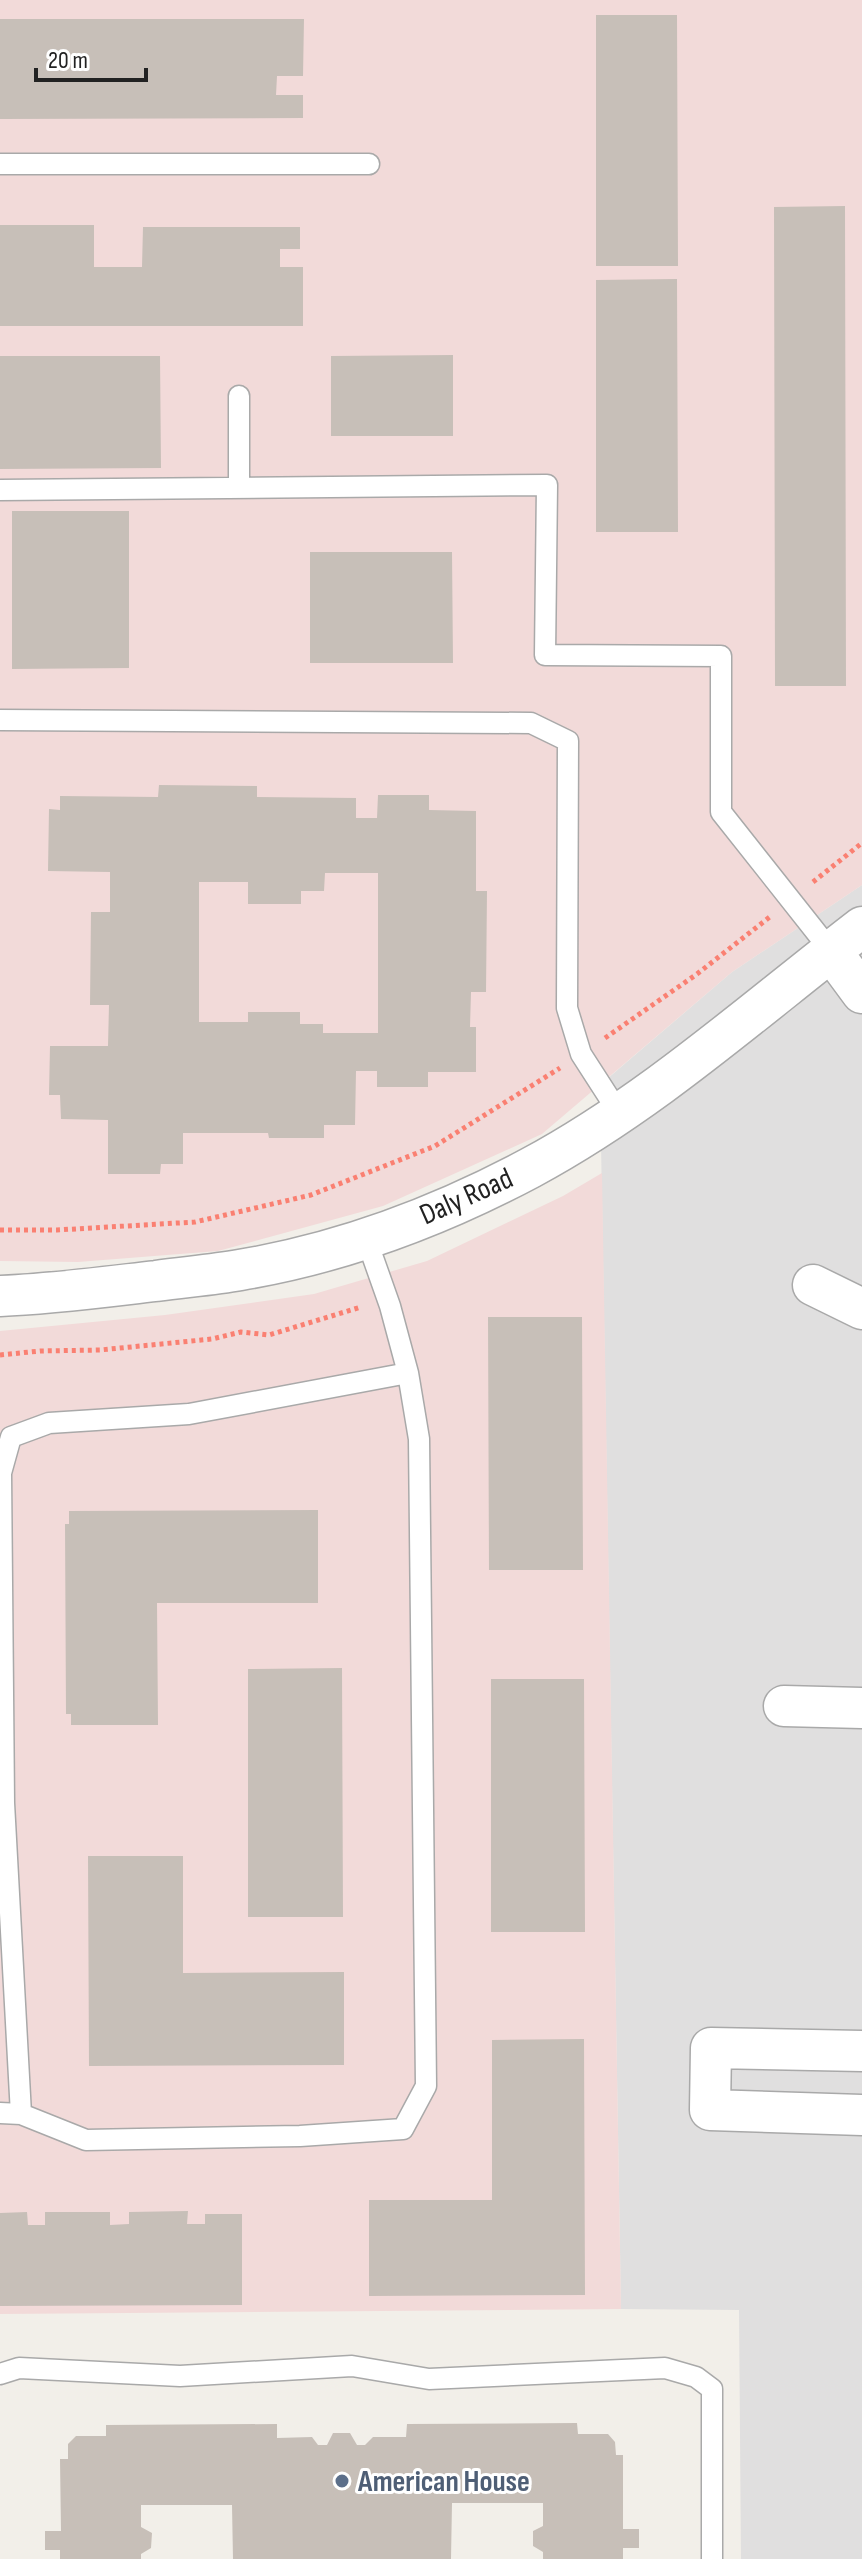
<svg xmlns="http://www.w3.org/2000/svg" width="862" height="2559" font-family="'Sofia Sans Condensed',sans-serif">
<rect width="100%" height="100%" fill="#f2efe9"/>
<path fill="#e0dfdf" d="M862,885V2559H741L739,2310L621,2309L600,1085L732,972Z"/>
<path fill="#f2dad9" d="M0,0H862V885L732,972L542,1134L383,1206L218,1251L78,1262L0,1261Z
M602,1173L621,2309L0,2314V1331L165,1315L314,1294L427,1261L563,1196Z"/>
<path fill="#c7bfb8" fill-rule="evenodd" d="M596,15H677L678,266H596Z
M0,19H304L303,76H277L276,95H303V118L0,119Z
M845,206L846,686H775L774,207Z
M0,225H94V267H142L143,227H300V249H280V267H303V326H0Z
M677,279L678,532H596V280Z
M453,355V436H331V356Z
M0,356H160L161,468L0,469Z
M12,511H129V668L12,669Z
M310,552H452L453,663H310Z
M159,785L257,786V797L356,798V818H377L378,795H429V810L476,811V891H487L486,992H471L470,1027H476V1072H428V1087H377V1071H356L355,1125H324V1138H269L268,1133H183V1164H161L160,1174H108V1120L61,1119L60,1095H49L50,1046H108L109,1005H90L91,912H110V872L48,871L49,809L60,810V796L158,797ZM325,873H378V1033H323V1024H300V1012H248V1022H199V882H248V904H301V891H324Z
M488,1317H582L583,1570H489Z
M318,1510V1603H157L158,1725H71V1714H66L65,1524H69V1511Z
M342,1668L343,1917H248V1669Z
M491,1679H584L585,1932H491Z
M88,1856H183V1973L344,1972V2065L89,2066Z
M584,2039L585,2295L369,2296V2200H492V2040Z
M188,2211L187,2224H205V2214H242V2305L0,2306V2213L27,2212L28,2225H45V2212H110V2225L129,2224V2212Z
M577,2423L578,2434H608L615,2442L616,2455H623V2529H639V2548H623V2559H543V2552L533,2546V2531L543,2526V2503H452L451,2559H233L232,2505H141V2527L152,2533L151,2548L141,2554V2559H60V2550H45V2531H61L60,2459H68V2444L76,2436H106V2425L277,2424V2438L312,2437L318,2445H327L333,2433H350L357,2445H365L373,2437H406L407,2424Z"/>
<g fill="none" stroke-linecap="round" stroke-linejoin="round">
<g stroke="#a9a9a9" stroke-width="23">
<path id="lane" d="M0,164H369
M239,488V396
M0,490L547,485L545,655L721,656V812L831,951
M0,720L531,723L568,741L567,1008L581,1054L619,1113
M0,2113L21,2114L86,2140L300,2136L403,2129L426,2086L419,1439L408,1373L390,1306L366,1238
M21,2114L4,1803L1,1473L11,1437L49,1423L189,1414L408,1373
M0,2374L19,2368L180,2376L352,2366L429,2379L665,2368L696,2377L712,2389V2559"/>
</g>
<g stroke="#a9a9a9" stroke-width="43">
<path id="street" d="M831,951L862,993
M813,1285L862,1309
M0,1296C53,1294 104,1287 156,1281C184,1277 212,1275 240,1270C341,1253 440,1216 530,1168C651,1103 754,1010 862,927
M784,1706L862,1708
M862,2051L711,2048L710,2110L862,2115"/>
</g>
<path stroke="#fa8072" stroke-width="5" stroke-dasharray="4 4" stroke-linecap="butt" d="M813,882L862,843
M605,1038L697,974L771,916
M0,1230H57L195,1222L311,1195L435,1146L560,1068
M0,1355L40,1351L100,1350L212,1339L241,1332L269,1335L361,1307"/>
<use href="#lane" stroke="#fff" stroke-width="20"/>
<use href="#street" stroke="#fff" stroke-width="40"/>
</g>
<circle fill="#5c6f8a" stroke="#fff" stroke-width="3" cx="342" cy="2481" r="8"/>
<g text-anchor="middle" stroke-width="6" stroke-linejoin="round" paint-order="stroke">
<g font-size="30" fill="#222" stroke="#fff">
<text transform="translate(466 1196) rotate(-24)" y="10">Daly Road</text>
</g>
<g font-size="30" font-weight="bold" fill="#4e5e75" stroke="#fff" text-anchor="start">
<text x="358" y="2491">American House</text>
</g>
</g>
<path d="M36 68v12h110v-12" fill="none" stroke="#222222" stroke-width="4"/>
<text x="48" y="68" font-size="24" fill="#222222" stroke="#ffffff" stroke-width="6" paint-order="stroke">20 m</text>
</svg>
